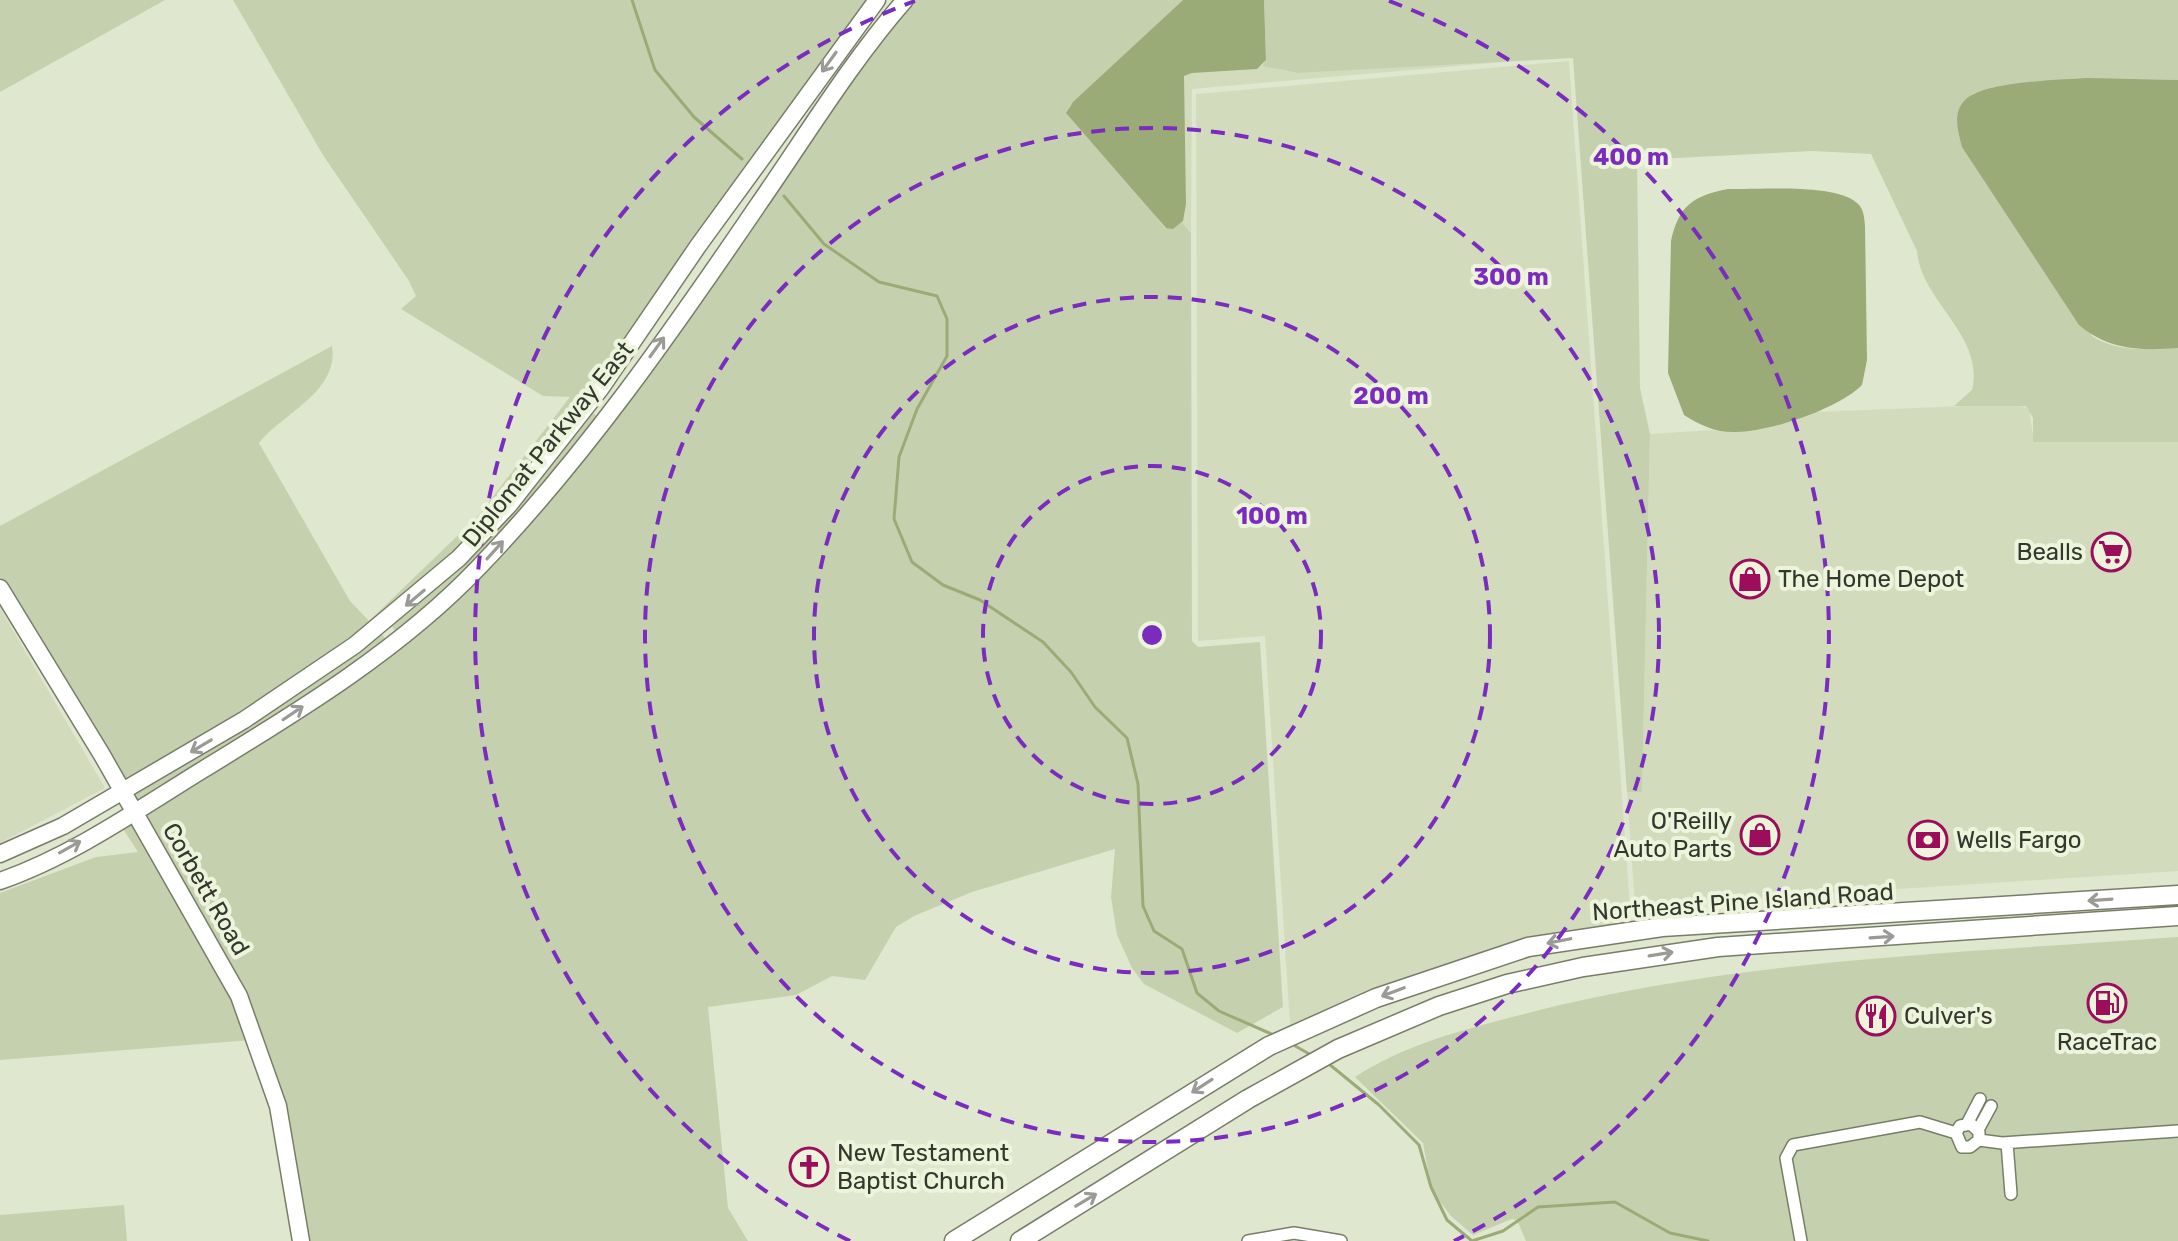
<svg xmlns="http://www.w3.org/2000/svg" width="2178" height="1241" font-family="Rubik,sans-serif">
<rect width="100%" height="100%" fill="#dfe7cf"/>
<path fill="#d2dcbd" d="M1549,58L1192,89L1191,233L1182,222L1186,204L1183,82L1184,76L1191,73L1262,66L1298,73Z
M1569,61L1631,921L1518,942L1355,997L1290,1025L1265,636L1198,641L1196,94Z
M2017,404L2029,409L2034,442H2178V871L1635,906L1627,792L1642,791L1650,434L1712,430L1736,432L1814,412Z
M0,608L105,788L0,843Z"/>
<path fill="#c5d1ae" d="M0,0H165L0,92Z
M233,0H869C834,41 805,87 773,132C674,274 580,428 457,551C361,646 240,715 125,782L0,577V526L332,346C339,392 283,413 259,443L350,601L369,621L478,516L570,397L543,396L401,309L416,296L409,281L323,155Z
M914,0H1183L1069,107L1165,228H1173L1182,222L1191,233L1192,641L1198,647L1260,642L1283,1007L1237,1033L1144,984L1132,968L1117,935L1111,897L1115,849L972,892L914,916L896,927L865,980L832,976L796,995L708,1007L728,1208L748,1241H308C299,1188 293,1131 278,1079C249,985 191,900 142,814L482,573L865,60Z
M1264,0H2178V80C2108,79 2041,77 1972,94L2092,336C2116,352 2150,350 2178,348V442H2033V418L2026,406H1954L1972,390C1985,335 1921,302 1917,251L1871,154L1813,151L1637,160L1640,388L1650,434L1642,792H1627L1573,58L1298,73L1262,66L1266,60Z
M590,411L598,417C535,495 473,568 396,632L391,625L463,563Z
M381,633L386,640L368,654L246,737L136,803L131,793Z
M132,820L220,971L251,1040L0,1060V893L96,857L138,852L121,826Z
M2178,937V1241H1526L1517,1220L1512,1219L1473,1235L1451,1216L1432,1191L1423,1143L1355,1077C1405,1044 1466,1029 1524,1014C1736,959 1960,953 2178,937Z
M124,1205L127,1241H0V1215Z"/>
<path fill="#9bab77" d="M1183,0H1264L1266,60L1257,69L1192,73L1184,76L1186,204L1183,221L1173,229L1166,228L1066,113L1073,102Z
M2087,78L2178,80V348C2141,351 2108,350 2079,325L1962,147C1958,131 1952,113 1965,100C1983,81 2060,80 2087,78Z
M1728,189C1758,190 1835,183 1857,203C1864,209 1864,217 1865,226L1867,360L1862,385C1838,409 1769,432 1736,432C1716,433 1700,425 1684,415L1668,373L1671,241C1679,205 1693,196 1728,189Z"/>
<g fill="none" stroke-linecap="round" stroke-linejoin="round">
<path stroke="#9bab77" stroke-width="3" d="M632,0L655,70L694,117L742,159
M784,196L824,244L879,282L937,296L947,319V356L917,409L899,457L894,519L912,562L943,585L980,600L1043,642L1071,672L1095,707L1127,738L1138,784L1143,906L1154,931L1182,949L1197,993L1219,1011L1276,1036
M1290,1043L1311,1055
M1329,1064L1379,1105L1419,1145L1431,1187L1447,1220L1472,1241L1503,1231L1538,1207L1615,1202L1670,1233L1708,1241"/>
<g stroke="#777e68" stroke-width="14">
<path id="street" d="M1967,1124L1980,1099
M1978,1130L1991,1106
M1979,1140L2002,1143L2178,1131
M2007,1143L2011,1194
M1248,1241L1294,1233L1341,1241
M1801,1241L1786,1158L1793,1145L1920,1122L1956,1133L1962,1147H1970L1979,1140V1132L1971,1124L1960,1126L1956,1133"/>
</g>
<g stroke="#777e68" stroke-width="19">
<path id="secondary" d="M0,588L102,755L239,996L278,1106L301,1241
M0,854L63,826L244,720L355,645L459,558L509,505L601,388L698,246L877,0
M0,881C72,856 139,809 204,769C299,711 401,649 479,567C584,458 673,330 758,205C806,136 850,63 905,0"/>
</g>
<g stroke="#777e68" stroke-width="21">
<path id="primary" d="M954,1241L1269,1046L1376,998L1528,947L1662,927L2178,895
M1020,1241L1248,1099L1338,1049L1439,1006L1507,984L1583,967L1718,947L2178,916"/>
</g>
<use href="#street" stroke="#fff" stroke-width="11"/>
<use href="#secondary" stroke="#fff" stroke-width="16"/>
<use href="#primary" stroke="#fff" stroke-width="18"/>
</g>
<defs><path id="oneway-shaft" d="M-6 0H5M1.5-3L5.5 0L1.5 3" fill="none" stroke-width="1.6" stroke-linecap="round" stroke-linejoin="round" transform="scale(2)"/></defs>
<g stroke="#9a9b96">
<use href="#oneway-shaft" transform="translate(829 62) rotate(126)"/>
<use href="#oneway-shaft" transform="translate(657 347) rotate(-54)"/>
<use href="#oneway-shaft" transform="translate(495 550) rotate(-48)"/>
<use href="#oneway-shaft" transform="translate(415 598) rotate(140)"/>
<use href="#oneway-shaft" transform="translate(293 713) rotate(-34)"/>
<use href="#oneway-shaft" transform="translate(201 746) rotate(149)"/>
<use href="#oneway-shaft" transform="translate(70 847) rotate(-29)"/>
<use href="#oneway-shaft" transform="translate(2100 900) rotate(176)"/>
<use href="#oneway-shaft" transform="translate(1882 937) rotate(-4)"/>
<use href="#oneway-shaft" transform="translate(1559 941) rotate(169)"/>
<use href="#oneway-shaft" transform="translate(1661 954) rotate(-9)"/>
<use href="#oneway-shaft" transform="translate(1393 992) rotate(159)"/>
<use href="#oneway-shaft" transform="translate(1202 1086) rotate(147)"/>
<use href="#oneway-shaft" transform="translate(1086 1200) rotate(-31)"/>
</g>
<g fill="none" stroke="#7b2cbf" stroke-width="4" stroke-dasharray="14 10">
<circle cx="1152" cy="635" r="169"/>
<circle cx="1152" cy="635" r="338"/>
<circle cx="1152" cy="635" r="507"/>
<path d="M850 1241A677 677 0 0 1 915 1M1389 1A677 677 0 0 1 1454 1241"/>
</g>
<defs>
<g id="supermarket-ring" transform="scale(2)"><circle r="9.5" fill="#ecf4dc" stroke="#9c0e5c" stroke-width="1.5"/><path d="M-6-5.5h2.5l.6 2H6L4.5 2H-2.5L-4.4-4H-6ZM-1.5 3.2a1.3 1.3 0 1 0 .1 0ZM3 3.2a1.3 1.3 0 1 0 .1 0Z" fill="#9c0e5c"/></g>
<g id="shop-ring" transform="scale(2)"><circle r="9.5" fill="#ecf4dc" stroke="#9c0e5c" stroke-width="1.5"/><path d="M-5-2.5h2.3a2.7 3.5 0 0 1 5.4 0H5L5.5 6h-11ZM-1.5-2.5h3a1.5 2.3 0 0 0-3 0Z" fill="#9c0e5c"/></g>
<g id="bank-ring" transform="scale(2)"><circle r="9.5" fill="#ecf4dc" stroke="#9c0e5c" stroke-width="1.5"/><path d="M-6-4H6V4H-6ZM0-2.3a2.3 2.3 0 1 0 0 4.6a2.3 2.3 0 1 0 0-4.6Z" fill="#9c0e5c"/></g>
<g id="fuel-ring" transform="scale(2)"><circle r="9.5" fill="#ecf4dc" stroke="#9c0e5c" stroke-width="1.5"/><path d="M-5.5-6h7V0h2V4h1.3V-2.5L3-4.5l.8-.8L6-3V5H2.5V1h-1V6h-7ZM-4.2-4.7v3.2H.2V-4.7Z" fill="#9c0e5c"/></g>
<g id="restaurant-ring" transform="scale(2)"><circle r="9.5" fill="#ecf4dc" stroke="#9c0e5c" stroke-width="1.5"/><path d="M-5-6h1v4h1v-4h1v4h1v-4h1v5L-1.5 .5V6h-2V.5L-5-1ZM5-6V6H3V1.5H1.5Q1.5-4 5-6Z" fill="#9c0e5c"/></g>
<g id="church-ring" transform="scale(2)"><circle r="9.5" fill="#ecf4dc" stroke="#9c0e5c" stroke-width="1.5"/><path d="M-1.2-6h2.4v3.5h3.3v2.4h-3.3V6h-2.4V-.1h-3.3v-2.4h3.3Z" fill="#9c0e5c"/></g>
</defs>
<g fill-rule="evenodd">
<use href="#supermarket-ring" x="2111" y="552"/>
<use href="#shop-ring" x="1750" y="579"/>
<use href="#shop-ring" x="1760" y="835"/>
<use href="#bank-ring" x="1928" y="840"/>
<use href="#fuel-ring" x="2107" y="1003"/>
<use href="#restaurant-ring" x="1876" y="1016"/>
<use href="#church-ring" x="809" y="1167"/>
</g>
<g text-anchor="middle" stroke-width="8" stroke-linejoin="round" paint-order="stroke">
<g font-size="24" fill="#34372e" stroke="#ecf4dc">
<text transform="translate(548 444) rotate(-51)" y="8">Diplomat Parkway East</text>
<text transform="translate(206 889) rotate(60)" y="8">Corbett Road</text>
<text transform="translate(1743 902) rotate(-4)" y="8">Northeast Pine Island Road</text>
</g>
<g font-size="24" fill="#34372e" stroke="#ecf4dc" text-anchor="start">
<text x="2083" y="560" text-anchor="end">Bealls</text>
<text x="1778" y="587">The Home Depot</text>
<text x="1732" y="829" text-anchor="end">O'Reilly<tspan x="1732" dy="28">Auto Parts</tspan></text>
<text x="1956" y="848">Wells Fargo</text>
<text x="1904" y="1024">Culver's</text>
<text x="2107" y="1050" text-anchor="middle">RaceTrac</text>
<text x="837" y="1161">New Testament<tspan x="837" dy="28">Baptist Church</tspan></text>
</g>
</g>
<circle cx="1152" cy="635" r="12" fill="#7b2cbf" stroke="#ecf4dc" stroke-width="4"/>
<g font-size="24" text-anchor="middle" font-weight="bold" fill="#7b2cbf" stroke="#ecf4dc" stroke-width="8" stroke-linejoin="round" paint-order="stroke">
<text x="1631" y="165">400 m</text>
<text x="1511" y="285">300 m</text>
<text x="1391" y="404">200 m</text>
<text x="1272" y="524">100 m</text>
</g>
</svg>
